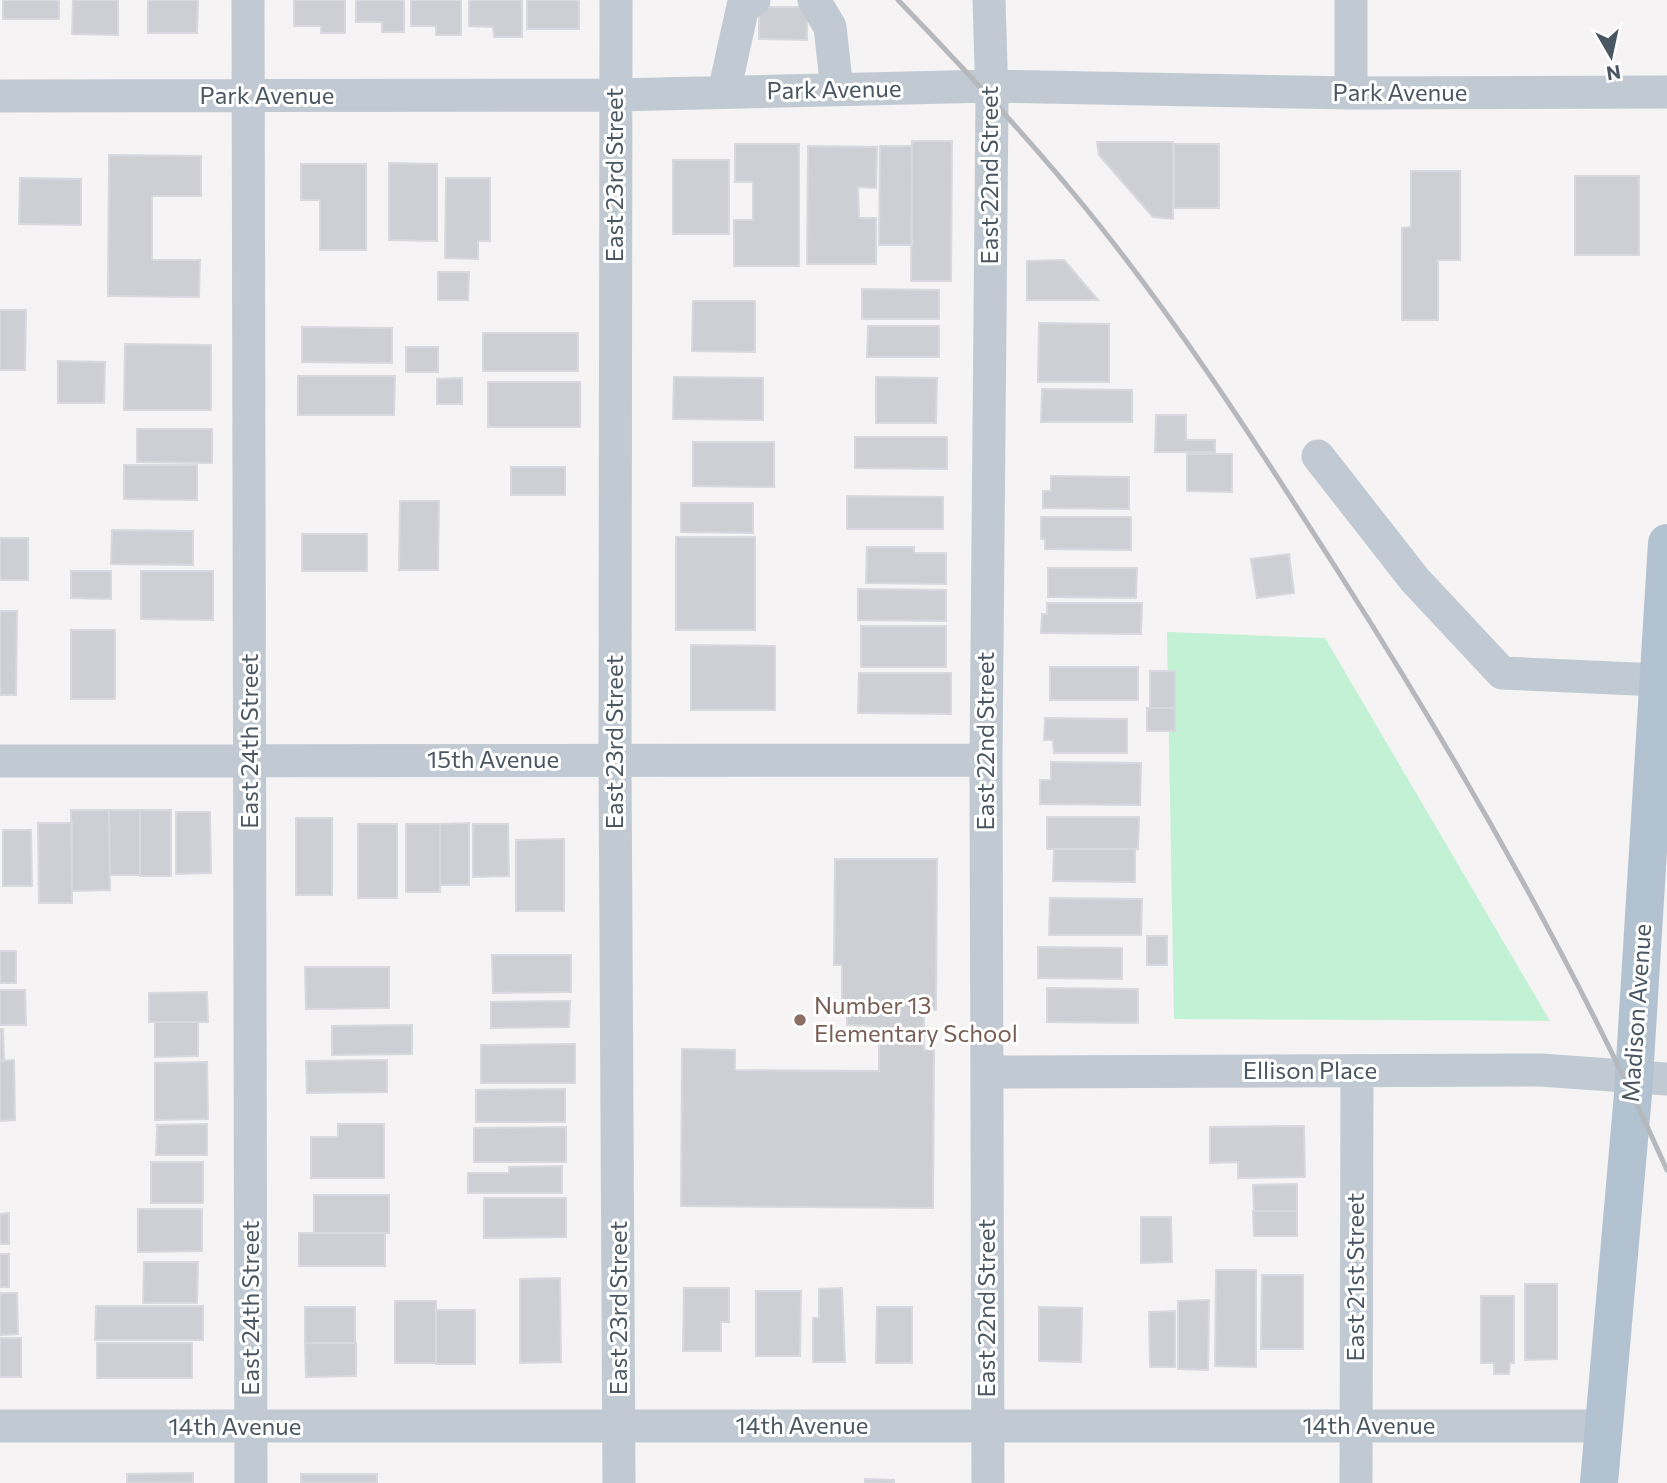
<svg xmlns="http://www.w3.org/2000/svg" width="1667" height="1483" font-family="Commissioner,sans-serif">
<rect width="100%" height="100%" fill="#f5f3f3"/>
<path fill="#c3f1d5" d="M1167,632L1325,638L1550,1021L1174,1019Z"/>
<path fill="#cdcfd5" stroke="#d7d9de" stroke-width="2" d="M3,0H59V19H3Z
M73,0H118V35L72,34Z
M148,0H198L197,33H148Z
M294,0H345V33H321V26H294Z
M356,0H404V32H382V22H356Z
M411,0H461V35H436V26H411Z
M469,0H522V37H494L493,27L469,26Z
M527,0H579V29H527Z
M759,7H807V40L759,39Z
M912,141H952L951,281H911Z
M1097,142H1173V219L1153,217L1099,155Z
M735,144H799V266H734V220H753V182H735Z
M1174,144H1219V208H1174Z
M808,146L877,147L876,188L858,187L859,218H876V264H807Z
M880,146H912V245H879Z
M109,155L201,156V196H152V260H200L199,297L108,296Z
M673,160H729V234H673Z
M389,163L437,164V241L389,240Z
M301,164H366V250H320V200H301Z
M1411,171H1460V260H1438V320H1402V228L1411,227Z
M1575,176H1639V255H1575Z
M20,178L81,179V225L19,224Z
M446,178H490V241H478V259L445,258Z
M1064,260L1098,300H1027V261Z
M438,272H469L468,300H438Z
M862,289L939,290V319H862Z
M693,301H755V352L692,351Z
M0,310H26L25,370H0Z
M1039,323L1109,324V382H1038Z
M868,326H939V357H867Z
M302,327L392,328V363L302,362Z
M483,333H578V371H483Z
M125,344L211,345V410H124Z
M406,347H438V372H406Z
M58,361L105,362L104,403H58Z
M298,376H395L394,415H298Z
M674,377L763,378V420L673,419Z
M876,377L937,378L936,423H876Z
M462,378V404H437V379Z
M488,382H580V427H488Z
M1042,389L1132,390V422H1041Z
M1156,415H1186V440H1215V452H1155Z
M137,429H212V463L137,462Z
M855,437H947V469L855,468Z
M693,442H774V487L693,486Z
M1187,454H1232V492L1187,491Z
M124,465H197V500L124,499Z
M511,467H565V495H511Z
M1051,476L1129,477V509L1043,508V491H1051Z
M847,496L943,497V529H847Z
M400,501H439L438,570H399Z
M681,503H753V533L681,532Z
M1041,517H1131V550L1045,549V539H1041Z
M112,530L193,531V565L111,564Z
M302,534H367V571H302Z
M676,537H755V630H676Z
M0,538H28V580H0Z
M867,547H914V553H946V584L866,583Z
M1289,554L1294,593L1257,598L1251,559Z
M1048,568H1137L1136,598L1048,597Z
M71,571H111V599L71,598Z
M141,571H213V620L141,619Z
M858,589L946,590V621L858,620Z
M1047,603H1142L1141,634L1041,633L1042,614H1047Z
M0,611H17L16,695H0Z
M861,626H946V667H861Z
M71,630H115V699H71Z
M691,645L775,646V710H691Z
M1050,667H1138V700H1050Z
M1150,671H1175V708H1150Z
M859,673H951V714L858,713Z
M1147,708H1175V731H1147Z
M1045,718L1127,719V753H1054L1053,740H1044Z
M1051,762L1141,763L1140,805L1040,804V780H1051Z
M71,810H109L110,890L72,891Z
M109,810H140V875H110Z
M140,810H171V876H140Z
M176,812H210L211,873L176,874Z
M1047,817H1139L1138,849H1047Z
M296,818H332V895H296Z
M38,823H72V903H39Z
M469,823V885H440V824Z
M358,824H397V898H358Z
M406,824H440V892H406Z
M473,824H508L509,876L473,877Z
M3,830H31L32,886H3Z
M564,839V911H516V840Z
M1054,849H1135V882L1053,881Z
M835,859H937L936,1010L924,1009V1050H934L933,1208L681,1206L682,1049L735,1050V1070L879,1071V1040H871V1026L847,1025V1009H842V965H834Z
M1050,898L1142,899L1141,935H1049Z
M1147,936H1167V965H1147Z
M1038,947L1122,948V979L1038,978Z
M0,951H16V983H0Z
M492,955H571V992L493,993Z
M305,967H389V1008L306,1009Z
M1047,988L1138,989V1023L1047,1022Z
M0,990H25L26,1025H0Z
M207,992L208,1022H149V993Z
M570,1001L569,1027L491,1028V1002Z
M155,1022H198V1056L155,1057Z
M412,1025V1054L332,1055V1026Z
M0,1029H3L4,1061H0Z
M575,1044V1083H481V1045Z
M14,1060L15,1120L0,1121V1061Z
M387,1060V1092L307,1093L306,1061Z
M207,1062L208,1119L155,1120V1063Z
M565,1089V1122H476V1090Z
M207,1124V1155H156L157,1125Z
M338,1124H384V1178H311V1137H338Z
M1304,1126L1305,1177L1238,1178V1162L1210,1163V1127Z
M566,1127V1162H474V1128Z
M151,1162H203V1203H151Z
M562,1166V1193H468V1173H509V1167Z
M1297,1184V1211H1254L1253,1185Z
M314,1195H389V1233H314Z
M484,1198H566V1237L484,1238Z
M138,1209H202V1251L138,1252Z
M1253,1211H1297V1236H1254Z
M9,1213V1244H0V1214Z
M1141,1217H1171L1172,1262L1141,1263Z
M299,1233H385V1266H299Z
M0,1254H9V1287H0Z
M144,1262H198L197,1303H143Z
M1216,1270H1256V1367L1215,1366Z
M1262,1275H1303V1349H1261Z
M560,1278L561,1362L520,1363V1279Z
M1525,1284H1557V1359L1525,1360Z
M684,1288H729V1322H721V1351H683Z
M842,1288L845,1362H813V1318H819V1289Z
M756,1291H801L800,1356H756Z
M0,1293H17L18,1334L0,1335Z
M1481,1296H1514V1363H1510L1509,1374H1494V1363H1481Z
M1209,1300L1208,1370L1178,1369V1301Z
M395,1301H436V1363H395Z
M96,1306H203V1340H95Z
M305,1307H355V1343H305Z
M877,1307H912V1363H876Z
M1039,1307L1082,1308L1081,1362L1039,1361Z
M436,1310H475V1364H436Z
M1175,1311V1367H1150L1149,1312Z
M0,1338H21V1377H0Z
M97,1343H192V1378H97Z
M305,1343H356V1376L306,1377Z
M193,1473V1483H127V1474Z
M301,1474H377V1483H301Z
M865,1479L894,1480V1483H865Z"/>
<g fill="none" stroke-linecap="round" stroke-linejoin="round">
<path stroke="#c1cad2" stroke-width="33" d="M248,0L251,1483
M616,0L615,760L619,1483
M814,0L830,27L837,90
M724,92L743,6L754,0
M1351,93V0
M0,96L615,95L990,86L1351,93L1667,92
M1318,456L1415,580L1502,673L1658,680
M0,761L986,760
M987,1072L1541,1070L1667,1079
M0,1426H1604
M988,1483L986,760L992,98L989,0
M1356,1483L1357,1071"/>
<path stroke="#b3c2d1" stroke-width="38" d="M1599,1483L1633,1094L1667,543"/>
<path stroke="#b5b8bd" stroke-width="5" d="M898,0C959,63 1018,127 1074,194C1173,313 1258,446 1341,576C1463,767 1574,963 1667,1170"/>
</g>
<circle fill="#8d6e63" stroke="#fff" stroke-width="2.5" cx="800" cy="1020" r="7"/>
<g text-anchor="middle" stroke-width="6" stroke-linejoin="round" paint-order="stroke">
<g font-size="24" fill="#4a5661" stroke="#fff">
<text transform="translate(834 90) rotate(-1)" y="8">Park Avenue</text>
<text x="1400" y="101">Park Avenue</text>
<text x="267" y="104">Park Avenue</text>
<text transform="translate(615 175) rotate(-90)" y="8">East 23rd Street</text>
<text transform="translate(990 175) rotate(-90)" y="8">East 22nd Street</text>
<text transform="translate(250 741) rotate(-90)" y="8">East 24th Street</text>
<text transform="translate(986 741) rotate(-90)" y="8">East 22nd Street</text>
<text transform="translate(615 742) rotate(-90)" y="8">East 23rd Street</text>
<text x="493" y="768">15th Avenue</text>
<text transform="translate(1637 1013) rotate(-86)" y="8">Madison Avenue</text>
<text x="1310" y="1079">Ellison Place</text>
<text transform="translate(1356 1277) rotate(-90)" y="8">East 21st Street</text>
<text transform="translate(251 1308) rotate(-90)" y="8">East 24th Street</text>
<text transform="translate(619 1308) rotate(-90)" y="8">East 23rd Street</text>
<text transform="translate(987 1308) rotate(-90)" y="8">East 22nd Street</text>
<text x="802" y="1434">14th Avenue</text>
<text x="1369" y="1434">14th Avenue</text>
<text x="235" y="1435">14th Avenue</text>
</g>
<g font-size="24" fill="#785e54" stroke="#fff" text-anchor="start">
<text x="814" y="1014">Number 13<tspan x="814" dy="28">Elementary School</tspan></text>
</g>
</g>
<g transform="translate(1611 56) rotate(171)" stroke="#ffffff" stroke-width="5" paint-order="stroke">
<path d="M0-5L12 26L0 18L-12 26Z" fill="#4a5661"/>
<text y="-10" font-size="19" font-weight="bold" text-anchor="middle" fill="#4a5661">N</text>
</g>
</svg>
